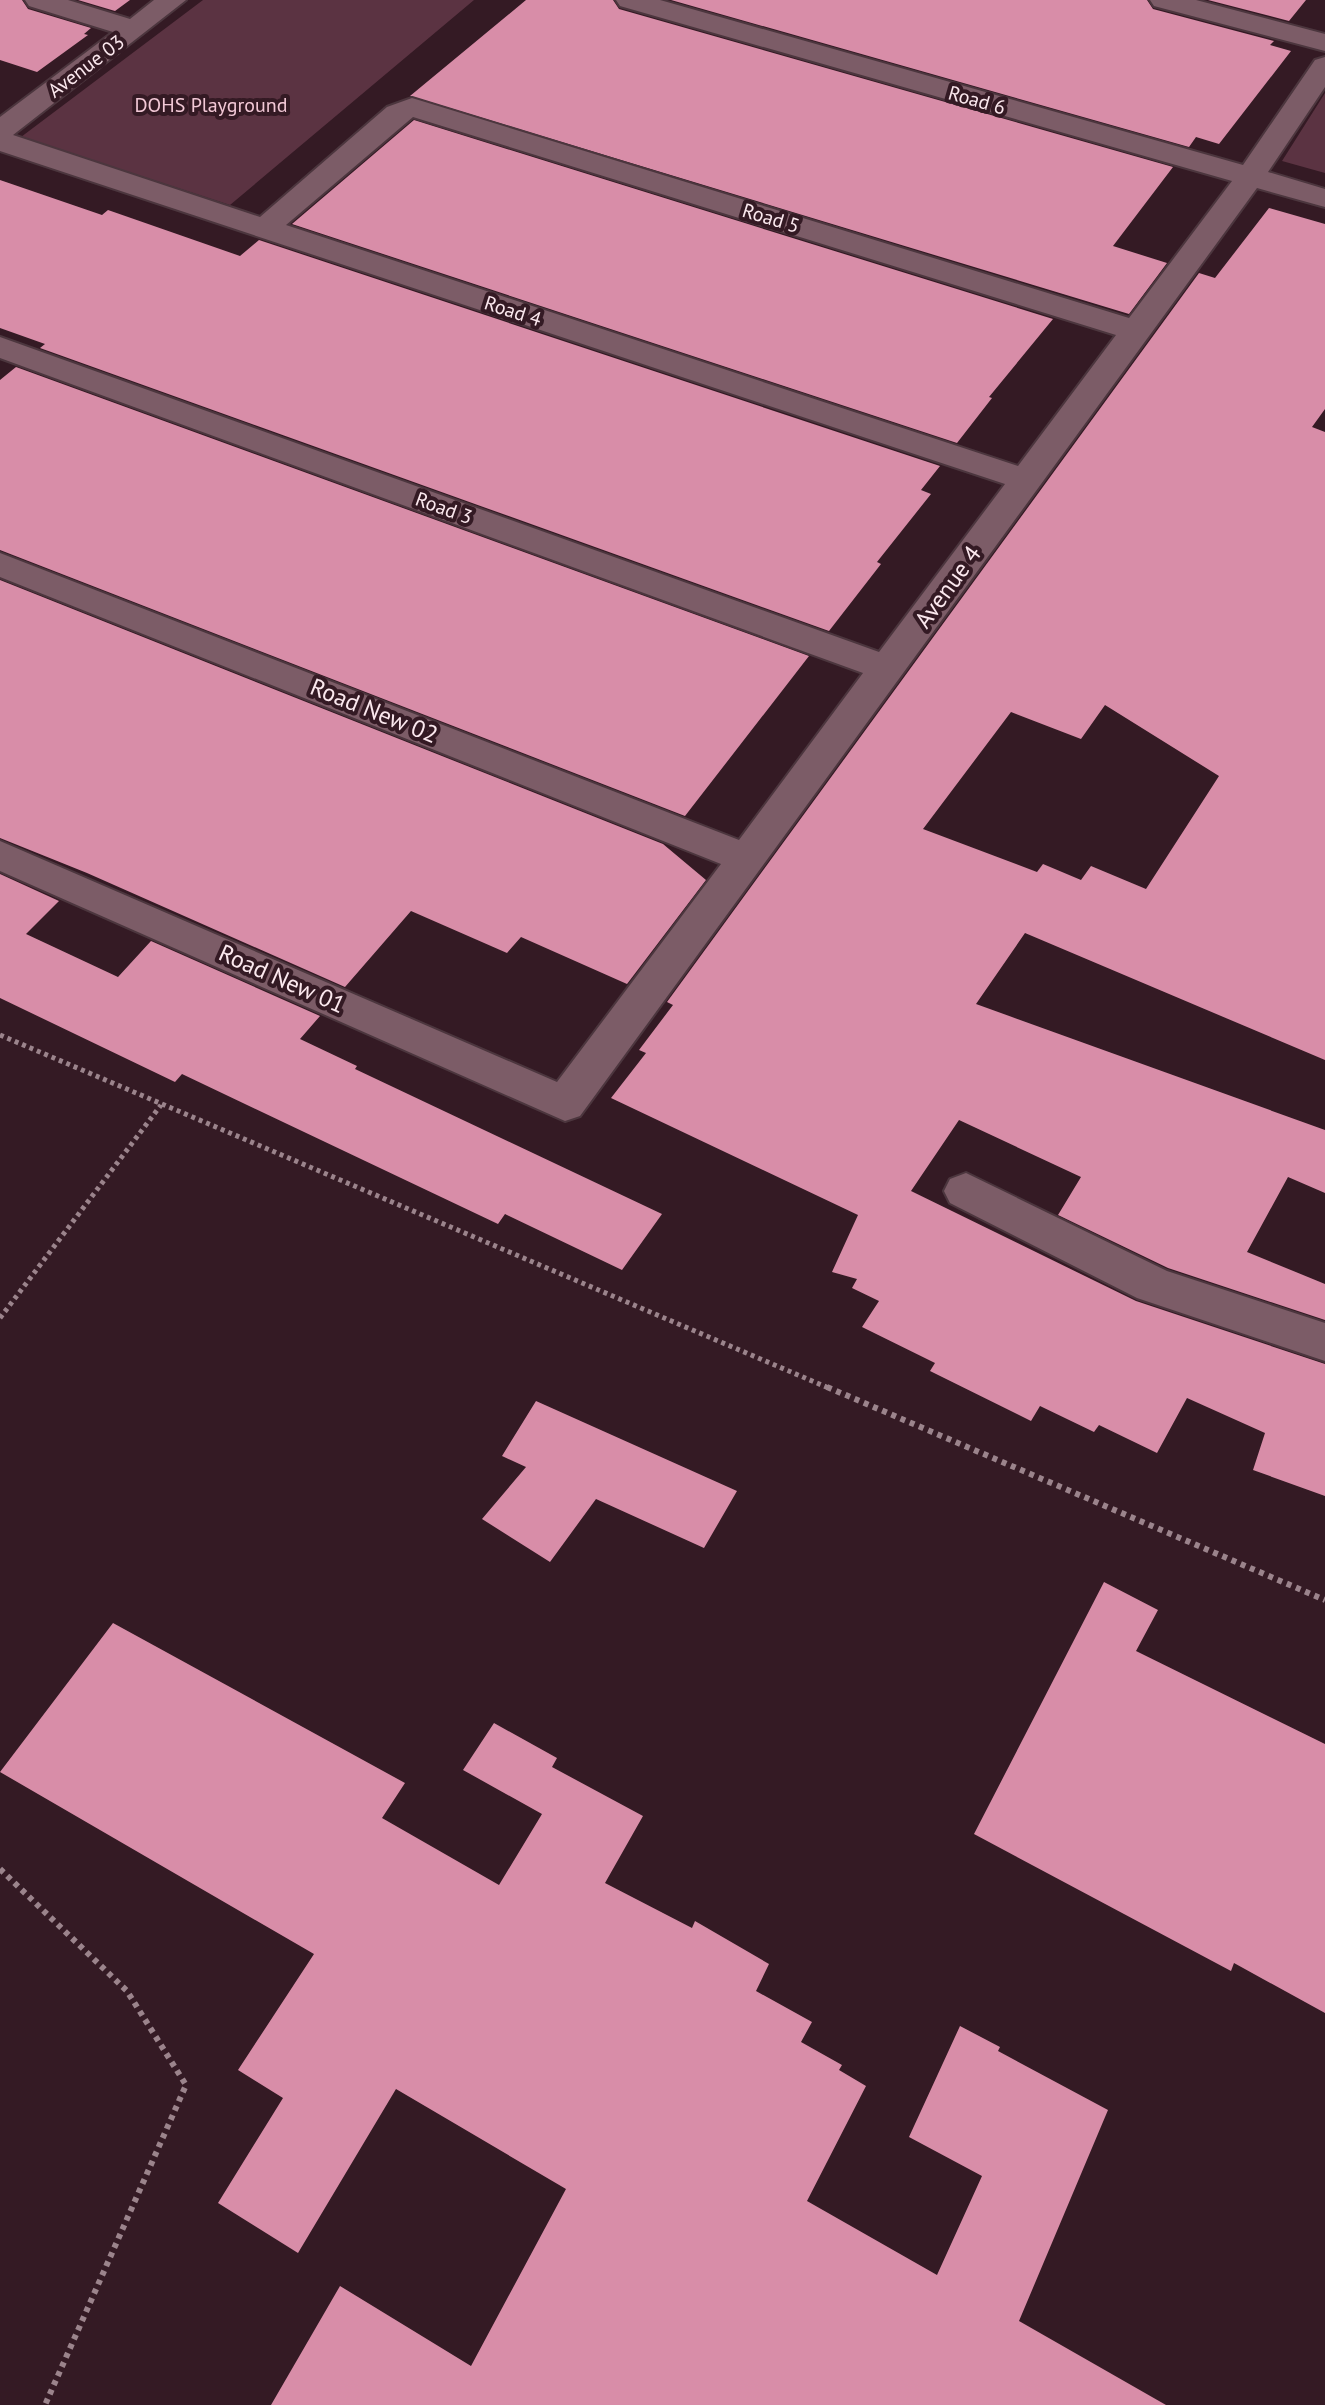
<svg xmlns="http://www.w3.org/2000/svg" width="1325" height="2405" font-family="'PT Sans',sans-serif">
<rect width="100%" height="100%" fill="#341a24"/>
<path fill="#5b3342" d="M203,0H474L230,205L21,137Z
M1325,93V173L1282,161Z"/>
<path fill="#d88da8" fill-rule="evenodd" d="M0,0H22L28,9L91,28L84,34L88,35L37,72L0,60Z
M78,0H130L115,11Z
M526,0H613L619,9L1173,167L1113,246L1167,263L1129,314L410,96Z
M671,0H1147L1153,9L1274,41L1270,45L1291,51L1219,144L1196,137L1189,147Z
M1208,0H1306L1289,21Z
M414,120L1053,319L989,397L992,398L957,443L292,224Z
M0,180L102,215L108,210L240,256L259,240L940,466L921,490L931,494L877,562L881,564L829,631L40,348L45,344L0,328Z
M1269,208L1325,224V409L1312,427L1325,432V1060L1025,933L976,1004L1325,1130V1193L1288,1177L1247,1252L1325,1284V1320L1168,1268L1058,1215L1081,1177L959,1120L911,1191L1136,1301L1325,1364V1496L1253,1470L1265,1433L1187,1398L1157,1453L1099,1425L1094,1432L1040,1406L1031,1421L930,1371L935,1363L862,1327L879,1301L852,1288L857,1279L832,1272L858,1215L611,1098L646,1053L639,1050L673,1005L667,1002L1199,273L1215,278ZM1105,705L1219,776L1146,889L1091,866L1081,880L1043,864L1037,872L923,829L1011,712L1081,739Z
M16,367L809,656L685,816L0,550V380Z
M0,580L663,844L706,880L627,984L521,937L507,953L411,911L345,987L87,873L0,838Z
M0,874L59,901L26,934L118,977L151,941L320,1016L300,1039L357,1066L355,1069L662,1214L622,1270L505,1214L498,1224L182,1074L175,1082L0,998Z
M536,1401L737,1491L704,1548L596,1499L550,1562L482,1519L526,1467L502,1456Z
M1104,1582L1158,1610L1136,1651L1325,1744V2013L1234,1963L1231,1971L974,1834Z
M113,1623L405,1783L382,1818L499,1885L542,1814L463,1770L494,1723L557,1758L552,1767L643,1816L605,1883L692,1928L695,1921L769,1964L756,1991L812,2022L801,2042L842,2065L839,2070L866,2086L807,2201L937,2275L982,2176L909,2137L960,2026L1000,2047L998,2051L1108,2110L1019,2321L1166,2405H271L340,2286L471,2366L566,2189L396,2089L298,2253L218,2203L283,2098L238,2070L314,1954L0,1772Z"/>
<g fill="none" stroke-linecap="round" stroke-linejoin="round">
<g stroke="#4c363e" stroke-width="4">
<path id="minor" d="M25,0H68L130,19L154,0H186L13,135L260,217L387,107L412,98L1129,318L1232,181L620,6L616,0H660L1243,165L1315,60L1325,57V87L1268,172L1325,189V207L1257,188L580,1116L565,1121L0,871V841L557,1082L721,864L0,577V553L739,840L863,673L0,358V337L879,652L1005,484L0,151V117L113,32L29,6ZM413,117L1116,335L1018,466L286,225Z
M1150,0H1196L1325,34V51L1154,6Z
M966,1173L1167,1271L1325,1323V1361L1137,1298L950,1203L944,1191L950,1179Z"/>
</g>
<path stroke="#9b848c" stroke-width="5" stroke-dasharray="4 4" stroke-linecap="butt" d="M0,1035L831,1389
M0,1318L161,1105"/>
<path stroke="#9b848c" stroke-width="6" stroke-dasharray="5 5" stroke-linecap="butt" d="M827,1387L1325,1600
M0,1869L127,1991L186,2085L45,2405"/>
<use href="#minor" fill="#7c5c67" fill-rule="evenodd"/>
</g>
<g text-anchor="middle" stroke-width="8" stroke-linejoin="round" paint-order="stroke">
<g font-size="20" fill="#fbe8ee" stroke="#341a24">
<text transform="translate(86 66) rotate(-37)" y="7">Avenue 03</text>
<text transform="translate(977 100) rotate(16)" y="7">Road 6</text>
<text transform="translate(771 218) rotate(17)" y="7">Road 5</text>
<text transform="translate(513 311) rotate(18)" y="7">Road 4</text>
<text transform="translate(444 508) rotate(20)" y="7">Road 3</text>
</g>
<g font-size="20" fill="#f2c8d6" stroke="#341a24">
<text x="211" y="112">DOHS Playground</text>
</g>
<g font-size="24" fill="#fbe8ee" stroke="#341a24">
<text transform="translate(948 587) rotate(-54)" y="8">Avenue 4</text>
<text transform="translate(374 711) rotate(22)" y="8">Road New 02</text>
<text transform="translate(282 979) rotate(24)" y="8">Road New 01</text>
</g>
</g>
</svg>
